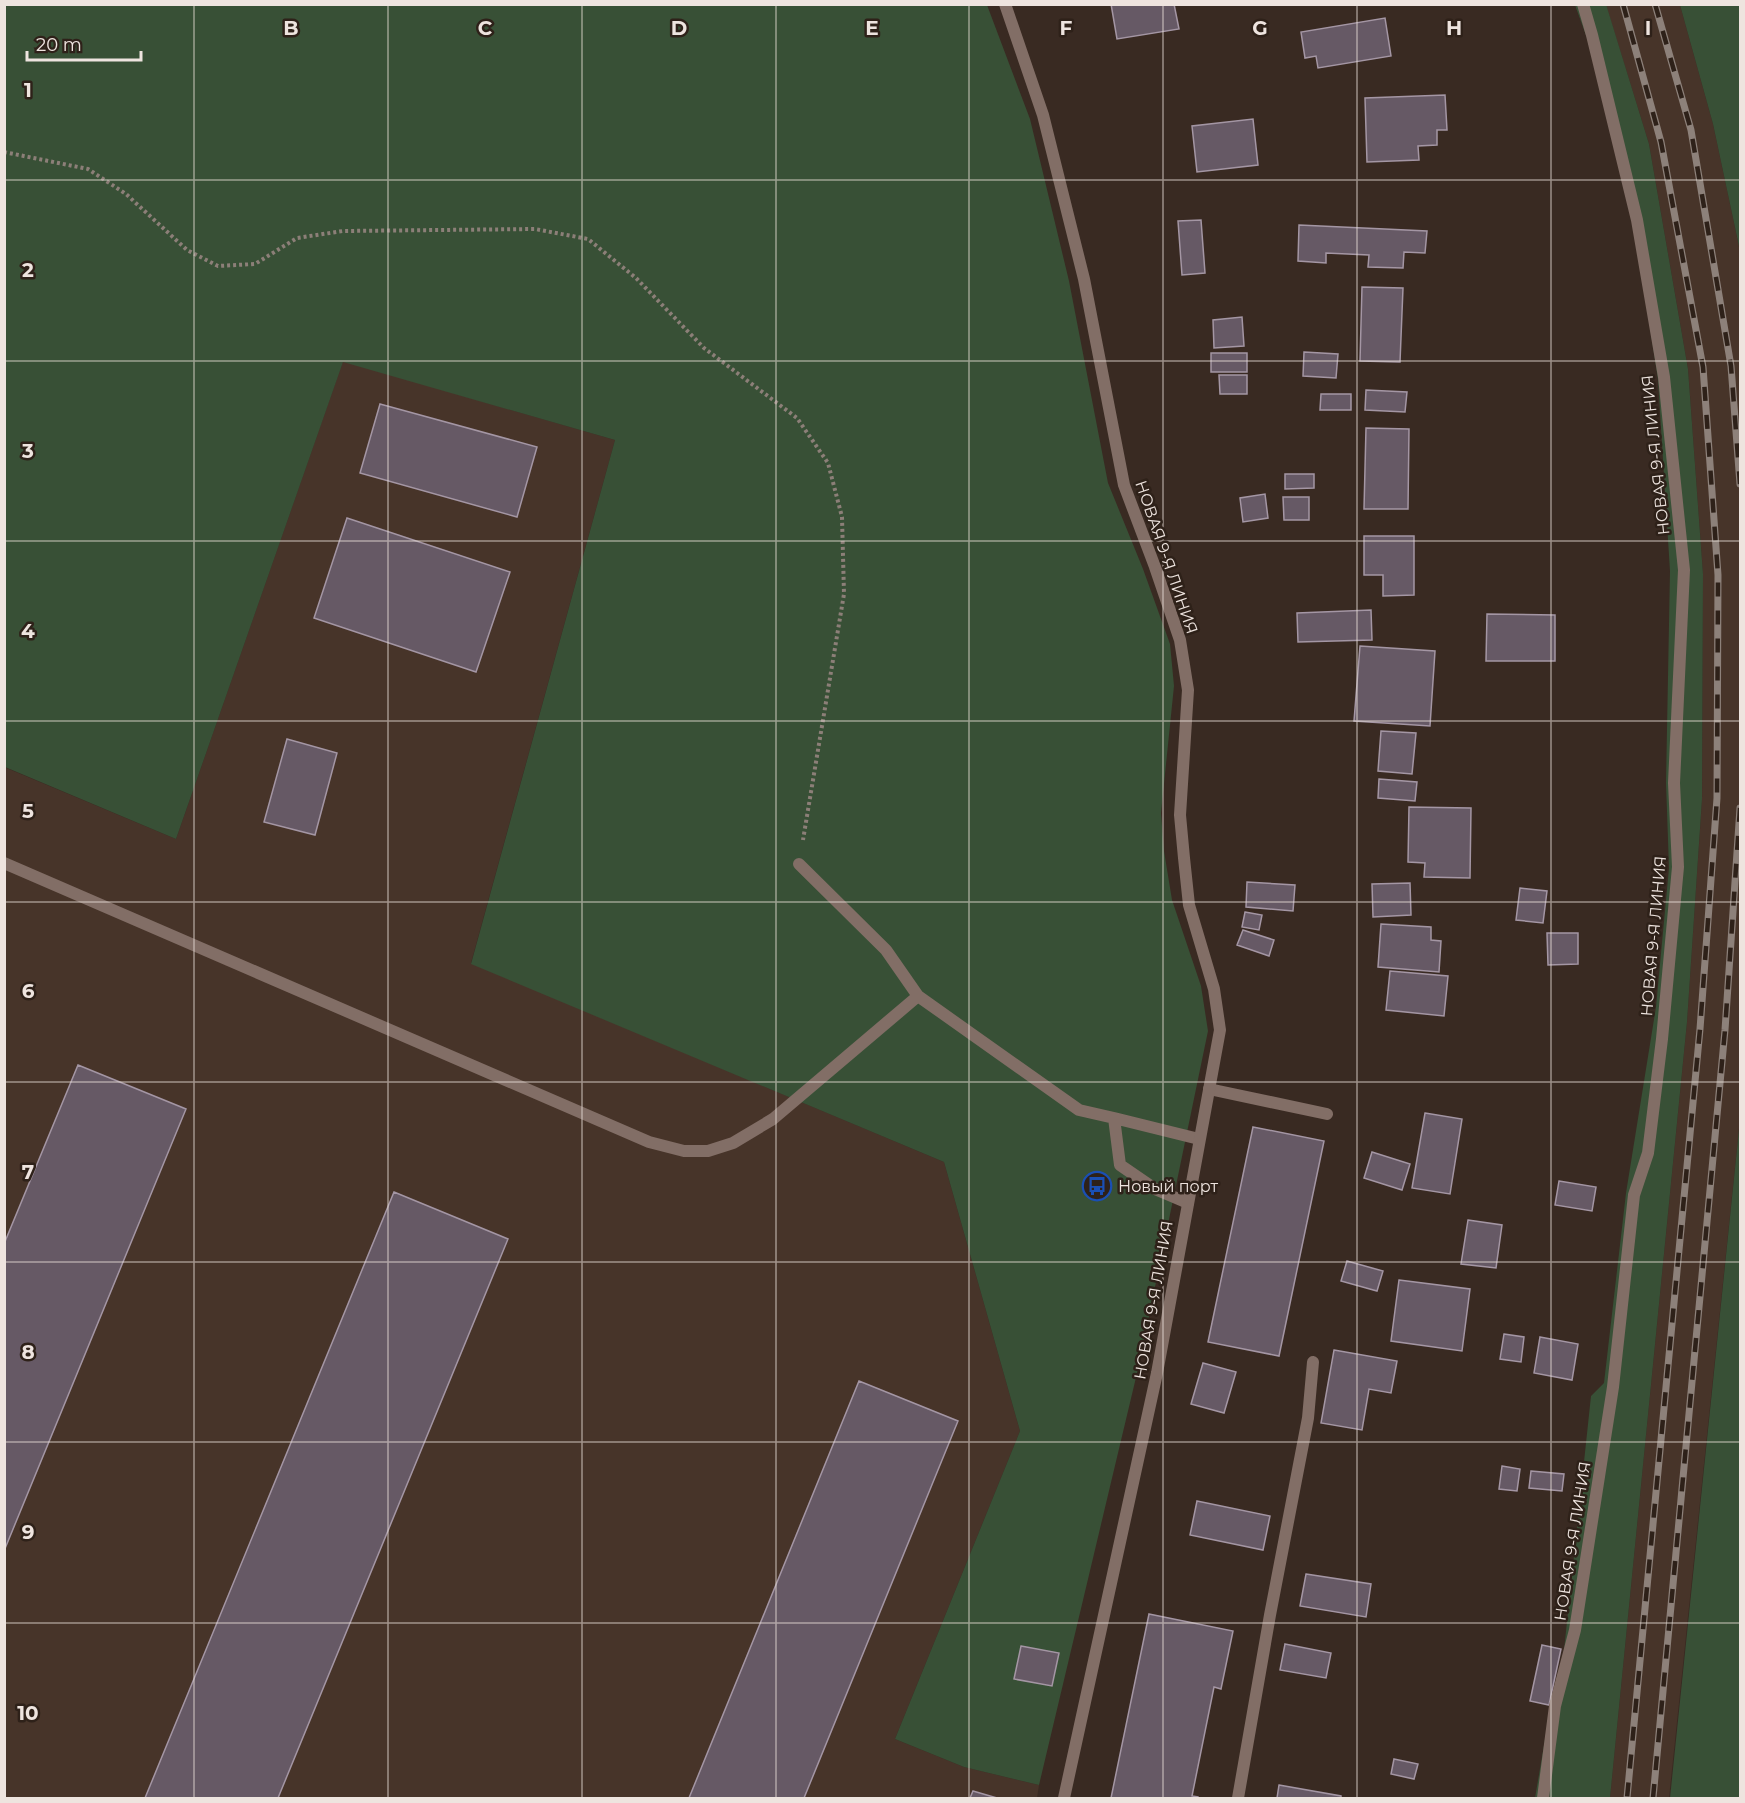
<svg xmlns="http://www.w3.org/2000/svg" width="1745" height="1803" font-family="Montserrat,sans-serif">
<rect width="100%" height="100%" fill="#392a22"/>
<path fill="#473429" d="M1606,5H1680L1713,124L1740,251V1120L1669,1798H1610L1687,1022L1702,799L1703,574L1688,369L1649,144Z
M343,361L615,440L471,963L944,1162L1020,1431L895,1739L964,1767L1039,1785L1037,1798H5L4,767L176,839Z"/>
<path fill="#385036" d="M1606,4L1649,144L1688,369L1703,574L1702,799L1687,1022L1610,1798H1535L1550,1710L1564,1650L1591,1396L1604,1383L1626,1193L1656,1007L1669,868L1666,783L1670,571L1658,380L1634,222L1587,38L1575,5Z
M4,5H987L1030,119L1069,281L1108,483L1143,569L1170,644L1174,686L1161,813L1164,851L1172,900L1201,986L1208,1031L1138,1369L1039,1785L964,1767L895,1739L1020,1431L944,1162L471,964L615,440L343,362L176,839L5,767Z
M1680,5H1740V251L1713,124Z
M1740,1120V1798H1670Z"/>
<path fill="#665965" stroke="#a496a4" stroke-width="1.5" d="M1111,4H1174L1179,29L1117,39Z
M1385,18L1391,56L1318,68L1316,56L1305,58L1301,32Z
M1445,95L1447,130H1437V145L1418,146L1419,160L1367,162L1365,98Z
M1253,119L1258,165L1197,172L1192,126Z
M1201,220L1205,273L1182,275L1178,221Z
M1299,225L1427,231L1425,253L1404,252L1403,268L1368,267L1369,255L1326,253V263L1298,261Z
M1362,287L1403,288L1400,362L1360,361Z
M1242,317L1244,346L1214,348L1213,320Z
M1304,352L1338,354L1336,378L1303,376Z
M1211,353H1247V372H1211Z
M1219,375H1247V394H1220Z
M1366,390L1407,392L1405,412L1365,410Z
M1321,394H1351V410H1320Z
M380,404L537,447L517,517L360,473Z
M1366,428L1409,429L1408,509H1364Z
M1285,474H1314V488L1285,489Z
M1265,494L1268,518L1243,522L1240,498Z
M1283,497H1309V520H1284Z
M347,518L510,572L476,672L314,618Z
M1364,536H1414V595L1383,596V575H1364Z
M1371,610L1372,640L1298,642L1297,613Z
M1487,614L1555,615V661H1486Z
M1360,646L1435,651L1430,726L1354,721Z
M1381,731L1416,733L1412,774L1378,771Z
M287,739L337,753L315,835L264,822Z
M1379,779L1417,782L1415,801L1378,798Z
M1409,807L1471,808L1470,878L1424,877L1425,863L1408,862Z
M1247,882L1295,885L1293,911L1246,907Z
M1410,883L1411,915L1373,917L1372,884Z
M1520,888L1547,891L1543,923L1516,920Z
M1245,912L1262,915L1259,930L1242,927Z
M1381,924L1431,927V940L1441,941L1439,972L1378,967Z
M1243,930L1274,940L1269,956L1237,945Z
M1547,933H1578V964L1548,965Z
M1390,971L1448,976L1444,1016L1386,1010Z
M78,1065L186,1109L4,1551V1244Z
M1425,1113L1462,1119L1450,1194L1412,1188Z
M1253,1127L1324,1141L1279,1356L1208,1342Z
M1372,1152L1410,1164L1402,1190L1364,1178Z
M1559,1181L1596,1187L1592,1211L1555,1205Z
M394,1192L508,1239L278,1798H145Z
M1468,1220L1502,1225L1496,1268L1461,1264Z
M1347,1261L1383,1271L1377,1291L1341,1281Z
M1399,1280L1470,1289L1462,1351L1391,1341Z
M1504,1334L1524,1337L1521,1362L1500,1359Z
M1540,1337L1578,1344L1572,1380L1534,1373Z
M1334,1350L1397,1361L1391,1393L1369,1389L1362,1430L1321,1423Z
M1203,1363L1236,1372L1224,1413L1191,1404Z
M859,1381L958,1421L804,1798H689Z
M1502,1466L1520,1469L1517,1491L1499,1489Z
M1531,1471L1564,1474L1562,1491L1529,1488Z
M1197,1501L1270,1516L1263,1550L1190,1535Z
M1306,1574L1371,1584L1366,1617L1300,1606Z
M1149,1614L1233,1631L1221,1689L1214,1687L1192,1796L1198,1797V1798H1111Z
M1285,1644L1331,1653L1326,1678L1280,1670Z
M1542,1645L1561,1649L1549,1705L1530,1701Z
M1021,1646L1059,1653L1052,1686L1014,1679Z
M1394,1759L1418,1764L1414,1779L1391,1774Z
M1279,1785L1341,1796V1798H1277Z
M973,1791L997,1798H970Z"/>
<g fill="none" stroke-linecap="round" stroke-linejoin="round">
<path stroke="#8c7f78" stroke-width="4" stroke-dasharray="3 3" stroke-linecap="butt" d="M4,152L88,169L126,194L187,250L218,266L255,264L297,238L343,231L535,229L588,239L636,278L704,348L797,418L828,463L842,517L844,594L803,840"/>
<path stroke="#826e66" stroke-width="12" d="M4,863L649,1142L684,1151H708L733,1143L773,1119L918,996L1079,1110L1114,1118
M799,864L886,950L918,996
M1209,1089L1327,1114
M1188,1203L1155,1189L1120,1165L1114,1118L1199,1139
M1238,1798L1270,1615L1308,1418L1313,1362"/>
<path stroke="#826e66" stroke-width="12" d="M1005,4L1043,115L1084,279L1124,485L1155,567L1180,640L1188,690L1180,815L1184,858L1189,905L1214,989L1220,1030L1157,1373L1064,1798
M1543,1798L1555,1706L1575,1630L1613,1387L1634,1195L1648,1153L1662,1039L1678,867L1674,783L1684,570L1664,377L1637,220L1592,35L1583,4"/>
<g stroke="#8d817a" stroke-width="7">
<path id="rail" d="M1623,4L1661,142L1703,367L1718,575L1717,798L1700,1029L1627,1798
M1655,4L1691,130L1731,366L1740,484
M1653,1798L1725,1030L1740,808"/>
</g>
<use href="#rail" stroke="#2e2119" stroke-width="4.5" stroke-dasharray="14" stroke-linecap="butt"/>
</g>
<path fill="none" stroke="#eee4df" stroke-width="1.5" stroke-opacity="0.55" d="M194,4V1798M388,4V1798M582,4V1798M776,4V1798M969,4V1798M1163,4V1798M1357,4V1798M1551,4V1798M4,180H1740M4,361H1740M4,541H1740M4,721H1740M4,902H1740M4,1082H1740M4,1262H1740M4,1442H1740M4,1623H1740"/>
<defs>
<g id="bus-ring" transform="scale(1.5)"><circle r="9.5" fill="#2e2119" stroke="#1a4fb4" stroke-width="1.5"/><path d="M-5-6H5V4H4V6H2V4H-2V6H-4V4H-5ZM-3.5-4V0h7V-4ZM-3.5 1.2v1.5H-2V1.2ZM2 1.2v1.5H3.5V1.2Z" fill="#1a4fb4"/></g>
</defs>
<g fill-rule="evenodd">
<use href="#bus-ring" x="1097" y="1186"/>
</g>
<g text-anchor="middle" stroke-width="5" stroke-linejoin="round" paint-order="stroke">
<g font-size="16" fill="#eee4df" stroke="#2e2119">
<text transform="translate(1655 455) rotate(-96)" y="6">НОВАЯ 9-Я ЛИНИЯ</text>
<text transform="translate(1167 557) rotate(71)" y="6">НОВАЯ 9-Я ЛИНИЯ</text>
<text transform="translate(1653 936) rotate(-85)" y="6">НОВАЯ 9-Я ЛИНИЯ</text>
<text transform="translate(1153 1300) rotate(-80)" y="6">НОВАЯ 9-Я ЛИНИЯ</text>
<text transform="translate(1572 1541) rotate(-81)" y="6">НОВАЯ 9-Я ЛИНИЯ</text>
</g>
<g font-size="16" fill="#eee4df" stroke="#2e2119" text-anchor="start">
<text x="1118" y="1192">Новый порт</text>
</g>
</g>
<g font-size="20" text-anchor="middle" font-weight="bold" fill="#eee4df" stroke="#2e2119" stroke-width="5" stroke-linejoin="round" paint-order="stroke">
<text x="291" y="35">B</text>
<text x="485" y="35">C</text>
<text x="679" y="35">D</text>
<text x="872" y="35">E</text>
<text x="1066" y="35">F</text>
<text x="1260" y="35">G</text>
<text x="1454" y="35">H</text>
<text x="1648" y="35">I</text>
<text x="28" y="97">1</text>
<text x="28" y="277">2</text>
<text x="28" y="458">3</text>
<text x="28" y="638">4</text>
<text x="28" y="818">5</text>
<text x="28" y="998">6</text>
<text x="28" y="1179">7</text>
<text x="28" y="1359">8</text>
<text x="28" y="1539">9</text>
<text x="28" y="1720">10</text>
</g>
<rect width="1745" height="1803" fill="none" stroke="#eee4df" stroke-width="12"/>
<path d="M27 51v9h114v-9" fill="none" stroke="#eee4df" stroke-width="3"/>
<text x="36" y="51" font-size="18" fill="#eee4df" stroke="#2e2119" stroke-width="4.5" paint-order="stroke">20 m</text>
</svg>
